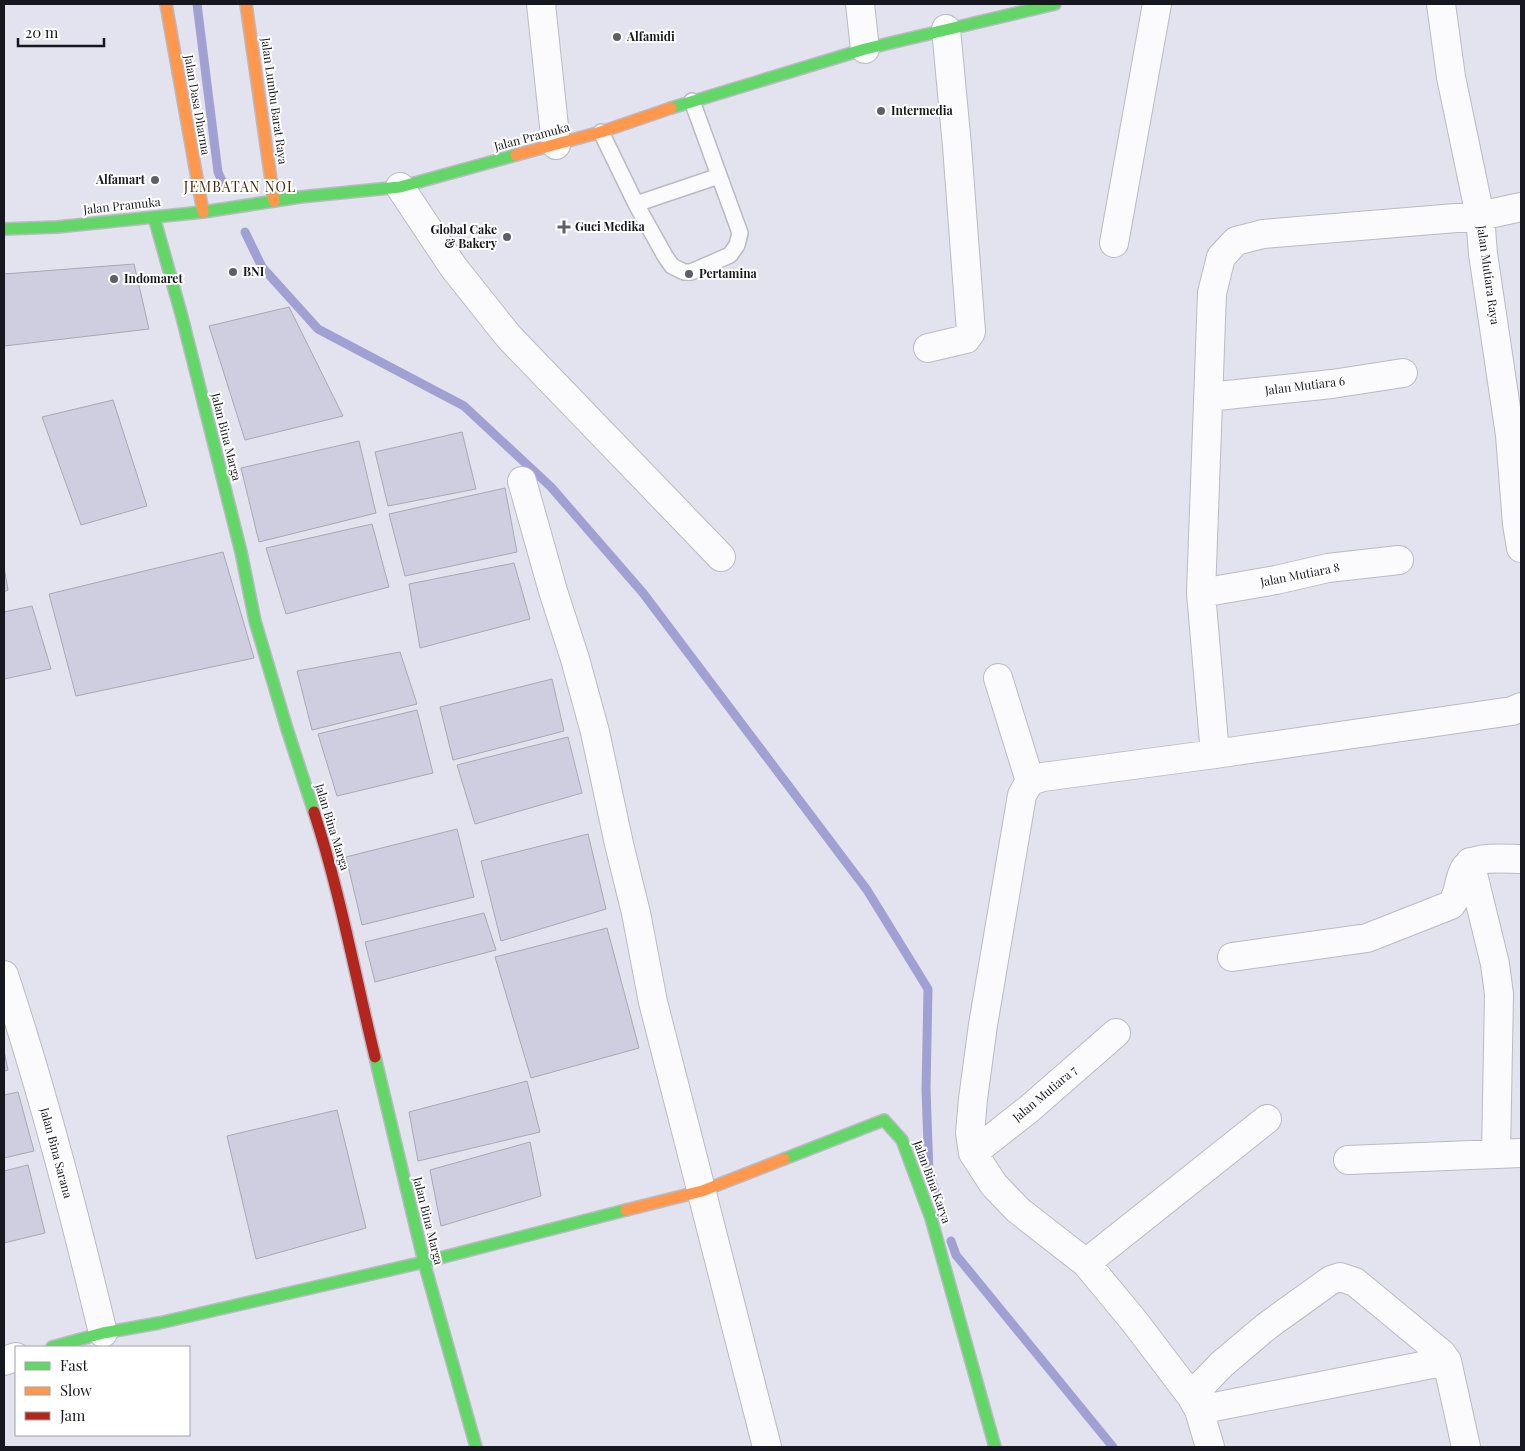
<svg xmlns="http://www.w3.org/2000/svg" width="1525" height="1451" font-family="'Playfair Display',serif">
<rect width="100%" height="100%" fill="#e3e3ef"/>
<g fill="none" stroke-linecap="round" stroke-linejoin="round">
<path stroke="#a1a0d3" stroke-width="9" d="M197,4L218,172L225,188
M245,232L262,267L318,329L464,406L551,487L643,593L867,890L928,989L926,1089L929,1173L935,1190
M951,1241L956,1255L1113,1447"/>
</g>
<path fill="#cfcee1" stroke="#a8a8b1" d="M134,264L149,329L4,346V274Z
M289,307L343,416L245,440L209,326Z
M113,400L147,506L81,525L42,417Z
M462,432L476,489L388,506L375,452Z
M359,441L376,513L259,542L241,468Z
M505,488L517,552L405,576L389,514Z
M372,524L389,587L286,614L266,548Z
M223,552L254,658L76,696L49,594Z
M514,563L530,619L420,648L409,584Z
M4,567L8,590L4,592Z
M32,606L51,669L4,679V612Z
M400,652L417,704L312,730L297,671Z
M552,679L564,731L453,760L440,707Z
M417,710L433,773L337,796L318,734Z
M568,737L582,793L475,824L457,765Z
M457,829L474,897L362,925L346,857Z
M588,834L606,909L501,941L481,861Z
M484,913L496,950L375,982L365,942Z
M607,928L639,1048L531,1078L495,957Z
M4,1051L8,1070L4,1071Z
M527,1081L540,1132L418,1161L409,1112Z
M18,1092L34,1151L4,1158V1095Z
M337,1110L366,1228L256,1259L227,1136Z
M530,1142L541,1196L441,1226L430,1170Z
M28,1165L45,1233L4,1243V1171Z"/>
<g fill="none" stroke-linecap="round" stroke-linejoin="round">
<g stroke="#babac4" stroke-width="18">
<path id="lane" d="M601,132L636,204L665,256L672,266L684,272H691L730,255L737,245L740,233L692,101
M636,204L719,176"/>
</g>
<g stroke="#babac4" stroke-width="30">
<path id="street" d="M541,4L556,145
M860,4L865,49
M1441,4L1451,77L1480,216L1483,254L1510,435L1517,524L1521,548
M400,187L454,268L509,337L721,557
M1114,243L1157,4
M928,348L966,339L971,332L957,146L946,29
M1208,397L1332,384L1403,373
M522,481L553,591L575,659L595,732L619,844L636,913L653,1002L767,1447
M1201,593L1276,580L1328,568L1399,560
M998,678L1030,781L1022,795L983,1025L973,1099L970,1133L973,1153L994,1185L1018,1210L1086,1263L1134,1321L1191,1396L1199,1410L1210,1447
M1215,754L1201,593L1212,293L1221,257L1236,241L1263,234L1480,216L1521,207
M1030,781L1043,777L1215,754L1512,711L1521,707
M1470,862L1495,964L1499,994L1496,1154L1521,1153
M1232,957L1367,938L1451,905C1459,895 1458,883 1463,872C1469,854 1506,859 1521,859
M4,975C43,1092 74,1213 103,1333
M973,1153L1029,1109L1116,1033
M1348,1160L1496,1154
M1086,1263L1267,1119
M4,1361L16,1357
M1191,1396L1222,1364L1267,1326L1331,1280L1340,1277L1355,1282L1441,1353L1447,1361L1466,1447
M1199,1410L1447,1361"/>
</g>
<g stroke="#babac4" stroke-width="14">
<path id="fast" d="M671,108L865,49L1055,4
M154,217L182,317L241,552L255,621L287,729L314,812
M4,229L57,227L203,212L300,197L400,187L516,155
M375,1057L424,1262L476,1447
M784,1159L884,1120L902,1140L931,1218L995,1447
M52,1347L103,1333L159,1323L424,1262L626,1210"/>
</g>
<g stroke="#babac4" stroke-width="14">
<path id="slow" d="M166,4L203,212
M246,4L274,201
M516,155L601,132L671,108
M626,1210L702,1191L784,1159"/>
</g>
<g stroke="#babac4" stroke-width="14">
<path id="jam" d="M314,812C340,892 355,975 375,1057"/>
</g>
<use href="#lane" stroke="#fbfbfd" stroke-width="15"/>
<use href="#street" stroke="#fbfbfd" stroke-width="28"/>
<use href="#fast" stroke="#63d668" stroke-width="11"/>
<use href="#slow" stroke="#ff974d" stroke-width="11"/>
<use href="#jam" stroke="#b3261e" stroke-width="11"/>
</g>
<g fill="#5e5e68" stroke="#fff" stroke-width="2">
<circle cx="617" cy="37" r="5"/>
<circle cx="881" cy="111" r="5"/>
<circle cx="155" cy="180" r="5"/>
<path d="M561.5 219.5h5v5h5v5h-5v5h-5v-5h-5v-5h5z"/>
<circle cx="507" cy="237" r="5"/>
<circle cx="233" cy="272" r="5"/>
<circle cx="689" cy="274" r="5"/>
<circle cx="114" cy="279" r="5"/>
</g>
<g text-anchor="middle" stroke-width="4" stroke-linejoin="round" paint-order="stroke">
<g font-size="12" font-weight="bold" fill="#171720" stroke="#fff" text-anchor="start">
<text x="627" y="41">Alfamidi</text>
<text x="891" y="115">Intermedia</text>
<text x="145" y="184" text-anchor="end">Alfamart</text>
<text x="575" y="231">Guci Medika</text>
<text x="497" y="234" text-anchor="end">Global Cake<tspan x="497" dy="14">&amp; Bakery</tspan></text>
<text x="243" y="276">BNI</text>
<text x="699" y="278">Pertamina</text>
<text x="124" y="283">Indomaret</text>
</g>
<g font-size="12" fill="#171720" stroke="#fff">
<text transform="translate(274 101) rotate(82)" y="4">Jalan Lumbu Barat Raya</text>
<text transform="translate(197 105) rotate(80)" y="4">Jalan Dasa Dharma</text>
<text transform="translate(532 137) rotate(-15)" y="4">Jalan Pramuka</text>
<text transform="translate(122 206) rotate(-6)" y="4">Jalan Pramuka</text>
<text transform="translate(1488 275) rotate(82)" y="4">Jalan Mutiara Raya</text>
<text transform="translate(1305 386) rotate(-7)" y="4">Jalan Mutiara 6</text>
<text transform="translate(226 437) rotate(76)" y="4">Jalan Bina Marga</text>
<text transform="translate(1300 575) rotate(-11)" y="4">Jalan Mutiara 8</text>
<text transform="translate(332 827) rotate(73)" y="4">Jalan Bina Marga</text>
<text transform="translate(1045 1094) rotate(-40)" y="4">Jalan Mutiara 7</text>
<text transform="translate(56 1153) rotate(75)" y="4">Jalan Bina Sarana</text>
<text transform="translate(932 1182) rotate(70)" y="4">Jalan Bina Karya</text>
<text transform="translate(428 1221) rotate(76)" y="4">Jalan Bina Marga</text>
</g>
<g font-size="14" letter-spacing="1" fill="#442d08" stroke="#fff">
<text x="240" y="192">JEMBATAN NOL</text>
</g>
</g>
<rect width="1525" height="1451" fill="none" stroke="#171720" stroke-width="10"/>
<rect x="15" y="1346" width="175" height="90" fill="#ffffff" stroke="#a2a2a6"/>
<rect x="25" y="1362" width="25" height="8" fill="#63d668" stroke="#a2a2a6"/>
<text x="60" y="1371" font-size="15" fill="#171720">Fast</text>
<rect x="25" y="1387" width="25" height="8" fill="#ff974d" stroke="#a2a2a6"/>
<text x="60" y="1396" font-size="15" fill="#171720">Slow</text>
<rect x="25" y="1412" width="25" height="8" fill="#b3261e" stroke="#a2a2a6"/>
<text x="60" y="1421" font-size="15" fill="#171720">Jam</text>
<path d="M18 38v8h86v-8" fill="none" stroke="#171720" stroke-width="2.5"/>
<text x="25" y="38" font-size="15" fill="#171720" stroke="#ffffff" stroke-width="4" paint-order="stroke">20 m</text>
</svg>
